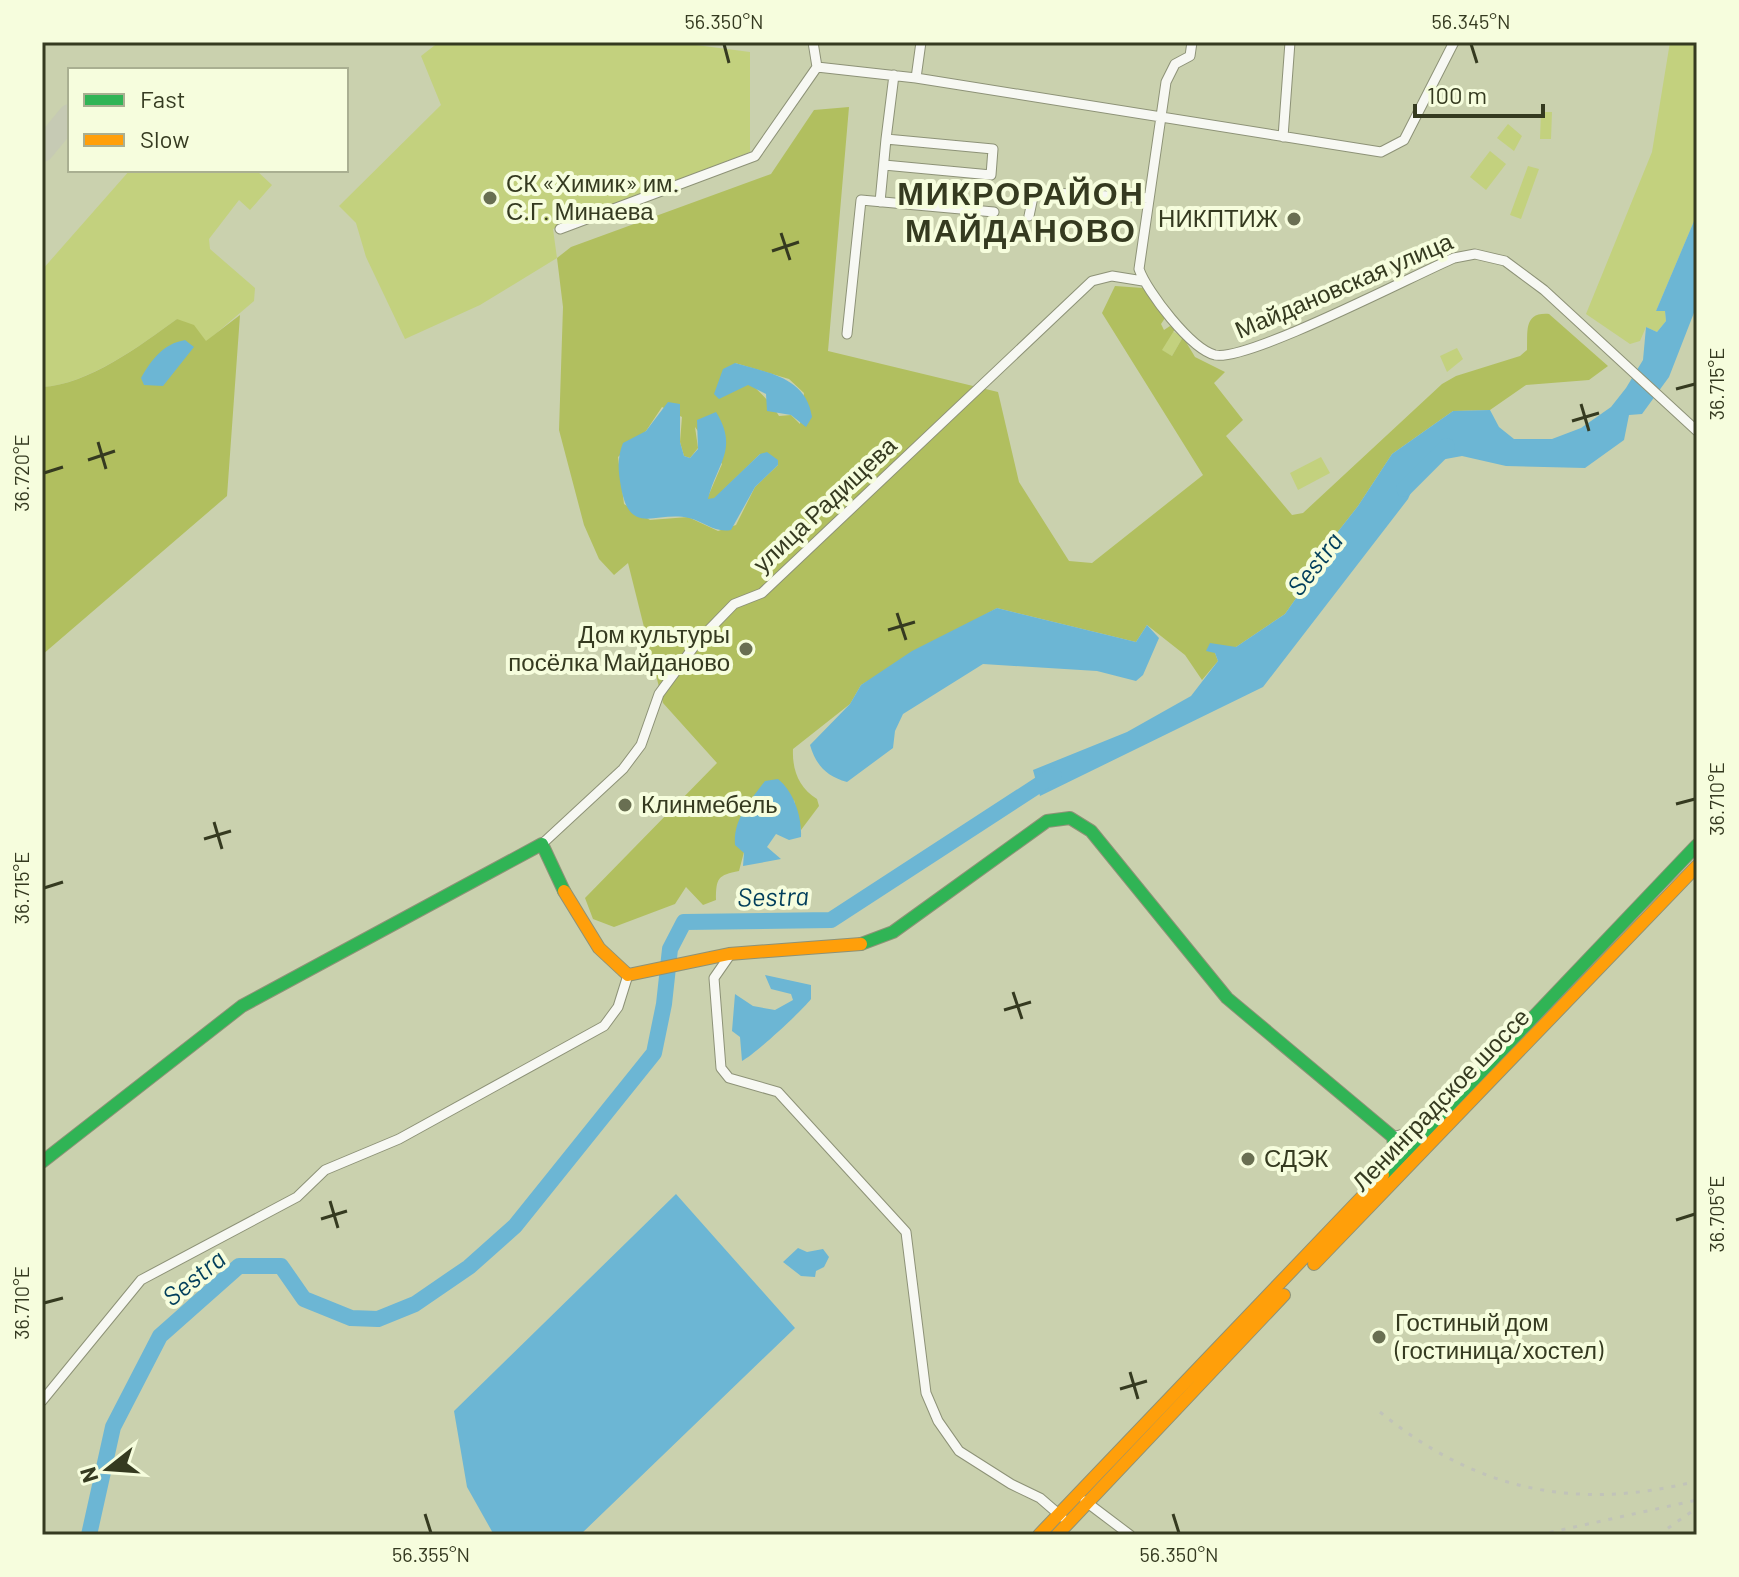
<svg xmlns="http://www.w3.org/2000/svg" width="1739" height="1577" font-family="Barlow,sans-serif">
<rect width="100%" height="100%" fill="#cad1ae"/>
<path fill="#c3d17e" d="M439,42H673L750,52V152L553,229L557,258L480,305L405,339L366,257L356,223L339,206L441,105L421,56Z
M1670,42H1697V214L1656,311H1665L1666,321L1657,332L1646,327L1640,341L1630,344L1586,314L1652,152Z
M1541,112H1552L1551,139H1540Z
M1508,124L1522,136L1514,151L1497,138Z
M1490,151L1506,164L1486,190L1470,177Z
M1528,166L1539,169L1521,219L1510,215Z
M130,170H256L272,185L250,210L239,200L209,239L210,249L255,288L254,301L206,342L177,319C141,345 87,385 42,387V270Z
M1172,331L1183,337L1172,356L1161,350Z
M1457,348L1463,359L1447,372L1440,356Z
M1321,457L1330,473L1298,490L1290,473Z"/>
<path fill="#b1bf5f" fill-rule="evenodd" d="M849,107L828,351L998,392L1019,482L1069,561L1092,563L1203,475L1102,313L1115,286L1143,288L1165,318L1161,324L1164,330L1170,326L1175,329L1162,350L1172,356L1183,337L1195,357L1225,372L1214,383L1243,420L1226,436L1292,515L1303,513L1442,384L1456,376L1520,356L1527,350C1528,332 1523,312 1549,314L1608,366L1589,380L1526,385L1490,410L1453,411L1392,454L1358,506L1315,561L1306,584L1285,614L1236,647L1215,653L1218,661L1202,680L1185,655L1147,625L1136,642L997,608L861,685L850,704L793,749C792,770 799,788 817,799L819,806L801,830L794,800L744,852L739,871C718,875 716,878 716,900L703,905L686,887L675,904L614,927L593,919L585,898L717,763L663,703L628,563L614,575L599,559L584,525L559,430L563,307L557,258L571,247L771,174L814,110ZM735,363L789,379L804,393L800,424L791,415L779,416C766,394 748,385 735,363ZM662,407L682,417L680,442L684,456L690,458L698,448L695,427L722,464L707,499H714L760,454L778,465L755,487L736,525L718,531L688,517L650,520L624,504L618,457L646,431Z
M240,315L227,496L42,655V387C88,385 141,345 177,319L194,325L206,341Z"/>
<path fill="#6cb6d4" d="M1697,214V305L1669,377L1642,414L1629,415L1624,440L1585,468L1506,466L1462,456L1424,463L1408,499L1263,687L1040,796L1033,770L1127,732L1191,696L1218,661L1215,653L1206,651L1210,643L1236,647L1285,614L1306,584L1315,561L1358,506L1392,454L1453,411L1490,410L1499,427L1514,439H1552L1581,428L1611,407L1626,388L1643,360L1646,327L1657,332L1666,321L1665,311H1656Z
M185,340L194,347L163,386L144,385L141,378C152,359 163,344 185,340Z
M735,363C768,373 806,377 812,417L806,427L791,415L767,411L766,394L748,385L719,399L714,394L723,369Z
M668,402L680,404V442L684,456L690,458L698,449L697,420L716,412C739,449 717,463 708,499L714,498L760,454L767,452L778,460V465L755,487L731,530C714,533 705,522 689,518C656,510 630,538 621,487C618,471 617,458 623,443L646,431Z
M997,608L1136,642L1147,625L1159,638L1143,675L1136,681L1097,671L983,664L903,714L895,731L893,748L847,782C826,776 816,765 810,745L850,704L861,685L912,651Z
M778,779C794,792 802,817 801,837L789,840L776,834L767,847L781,859L743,866L744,853L735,845C733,819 751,800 765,781Z
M765,975L811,985V999C801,1012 754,1055 742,1061L740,1037L732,1031L735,994L753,1006L775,1010L793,1000L791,994L771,989Z
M676,1194L795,1328L580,1535H494L467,1487L454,1411Z
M798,1248L807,1252L823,1249L829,1257L824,1267L816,1271L815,1277L801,1276L783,1262Z"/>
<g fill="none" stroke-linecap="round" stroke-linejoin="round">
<path stroke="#6cb6d4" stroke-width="16" d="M1404,489L1447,446
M89,1535L113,1427L160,1336L239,1266H281L304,1299L351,1318L378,1319L415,1304L469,1267L515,1226L654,1053L664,1004L670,949L684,922L831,920L1054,775"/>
<path stroke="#c6cab4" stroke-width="24" d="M42,150L70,116"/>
<g stroke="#8d9277" stroke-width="11">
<path id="street" d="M813,42L817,67
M1192,42L1190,56L1175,64L1166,82L1139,269C1147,292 1191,349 1215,355C1247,362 1412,276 1454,258L1475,254L1505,261L1544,290L1697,431
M817,67L916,78L1381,152L1404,140L1454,42
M916,78L921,42
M1283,137L1290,42
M886,139L894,75
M880,202L886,139L993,149L991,175L884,165
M1029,216L1034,192L1148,198
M560,229L755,156L817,67
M847,334L861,200L994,212
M542,844L623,769L641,745L659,694L698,641L734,604L762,593L1092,281L1112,276L1143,281
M730,955L714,978L721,1068L729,1078L778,1092L906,1232L926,1393L938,1421L959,1451L1011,1484L1040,1498L1062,1517
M1393,1137L1420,1129
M42,1401L141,1280L297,1197L325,1170L399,1139L604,1026L618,1007L628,975
M1085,1501L1130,1535"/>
</g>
<g stroke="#8d9277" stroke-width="14">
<path id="fast" d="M861,944L893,932L1047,821L1070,818L1091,831L1227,998L1393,1137L1395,1153L1391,1164
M42,1162L242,1006L542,844L564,891
M1383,1175L1697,845"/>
</g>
<g stroke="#8d9277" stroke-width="14">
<path id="slow" d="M564,891L599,948L628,975L729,954L861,944
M1314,1264L1697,866
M1039,1535L1383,1175
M1057,1535L1284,1295"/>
</g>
<use href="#street" stroke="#f7f8f3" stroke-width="9"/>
<use href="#fast" stroke="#30b455" stroke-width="12"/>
<use href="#slow" stroke="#ff9f0a" stroke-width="12"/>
<path stroke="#c1c3b9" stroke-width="3" stroke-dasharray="4 8" stroke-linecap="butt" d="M1380,1412C1475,1490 1576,1512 1697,1481
M1538,1535L1697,1500
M1658,1535L1697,1508"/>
</g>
<path fill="none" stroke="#353a20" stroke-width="3" d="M724,44L729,63M1471,44L1477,63M781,233L790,260M772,251L799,242M1676,389L1695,384M1581,404L1589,431M1572,421L1599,413M98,442L106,469M88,460L115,451M44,473L63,467M897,613L906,640M888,630L915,622M1676,804L1695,799M214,822L222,849M204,839L231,831M44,888L63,882M1013,992L1022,1019M1004,1010L1031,1002M330,1201L338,1228M321,1219L347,1211M1676,1220L1695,1214M44,1303L63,1298M1130,1372L1138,1399M1120,1389L1147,1381M425,1514L431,1533M1173,1514L1179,1533"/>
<g fill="#696f52" stroke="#f6fddd" stroke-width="3">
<circle cx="490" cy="198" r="8"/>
<circle cx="1294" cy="219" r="8"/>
<circle cx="746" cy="649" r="8"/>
<circle cx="625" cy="805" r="8"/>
<circle cx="1248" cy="1159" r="8"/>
<circle cx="1379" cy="1337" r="8"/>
</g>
<g text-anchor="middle" stroke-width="8" stroke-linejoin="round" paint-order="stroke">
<g font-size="24" fill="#353a20" stroke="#f6fddd" text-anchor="start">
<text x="506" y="192">СК «Химик» им.<tspan x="506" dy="28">С.Г. Минаева</tspan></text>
<text x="1278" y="227" text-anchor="end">НИКПТИЖ</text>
<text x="730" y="643" text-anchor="end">Дом культуры<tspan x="730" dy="28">посёлка Майданово</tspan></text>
<text x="641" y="813">Клинмебель</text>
<text x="1264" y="1167">СДЭК</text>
<text x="1395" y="1331">Гостиный дом<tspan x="1395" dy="28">(гостиница/хостел)</tspan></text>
</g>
<g font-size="24" fill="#353a20" stroke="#f6fddd">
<text transform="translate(1344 286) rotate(-23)" y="8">Майдановская улица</text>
<text transform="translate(825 505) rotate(-43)" y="8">улица Радищева</text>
<text transform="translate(1441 1100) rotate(-46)" y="8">Ленинградское шоссе</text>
</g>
<g font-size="26" font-style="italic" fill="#013e5b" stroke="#f6fddd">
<text transform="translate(1315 564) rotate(-52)" y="9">Sestra</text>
<text transform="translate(773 897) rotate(-1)" y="9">Sestra</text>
<text transform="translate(194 1278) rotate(-39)" y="9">Sestra</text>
</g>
<g font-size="32" font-weight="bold" letter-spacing="2" fill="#353a20" stroke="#f6fddd">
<text x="1021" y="205">МИКРОРАЙОН<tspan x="1021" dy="37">МАЙДАНОВО</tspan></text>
</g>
</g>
<rect width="1739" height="1577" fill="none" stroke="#f6fddd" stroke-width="88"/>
<rect x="68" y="68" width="280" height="104" fill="#f6fddd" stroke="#a9af91" stroke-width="2"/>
<rect x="84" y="94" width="40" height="12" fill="#30b455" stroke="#a9af91" stroke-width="2"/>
<text x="140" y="108" font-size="24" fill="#353a20">Fast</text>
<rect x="84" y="134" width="40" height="12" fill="#ff9f0a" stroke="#a9af91" stroke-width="2"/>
<text x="140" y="148" font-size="24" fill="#353a20">Slow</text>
<g transform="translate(108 1469) rotate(253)" stroke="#f6fddd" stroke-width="6" paint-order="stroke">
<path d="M0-6L14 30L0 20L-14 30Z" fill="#353a20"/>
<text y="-12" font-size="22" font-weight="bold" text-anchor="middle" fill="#353a20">N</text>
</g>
<path d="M1415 104v12h128v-12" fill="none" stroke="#353a20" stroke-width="4"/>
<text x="1427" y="104" font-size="24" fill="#353a20" stroke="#f6fddd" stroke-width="6" paint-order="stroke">100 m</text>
<rect x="44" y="44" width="1651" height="1489" fill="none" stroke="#353a20" stroke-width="3"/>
<g font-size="20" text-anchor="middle" fill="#353a20">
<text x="724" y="29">56.350°N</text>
<text x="1471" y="29">56.345°N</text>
<text transform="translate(1717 384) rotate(-90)" y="7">36.715°E</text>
<text transform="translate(22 473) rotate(-90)" y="7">36.720°E</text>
<text transform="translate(1717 799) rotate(-90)" y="7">36.710°E</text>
<text transform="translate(22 888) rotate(-90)" y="7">36.715°E</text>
<text transform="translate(1717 1214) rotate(-90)" y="7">36.705°E</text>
<text transform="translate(22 1303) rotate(-90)" y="7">36.710°E</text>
<text x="431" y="1562">56.355°N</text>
<text x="1179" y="1562">56.350°N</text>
</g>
</svg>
